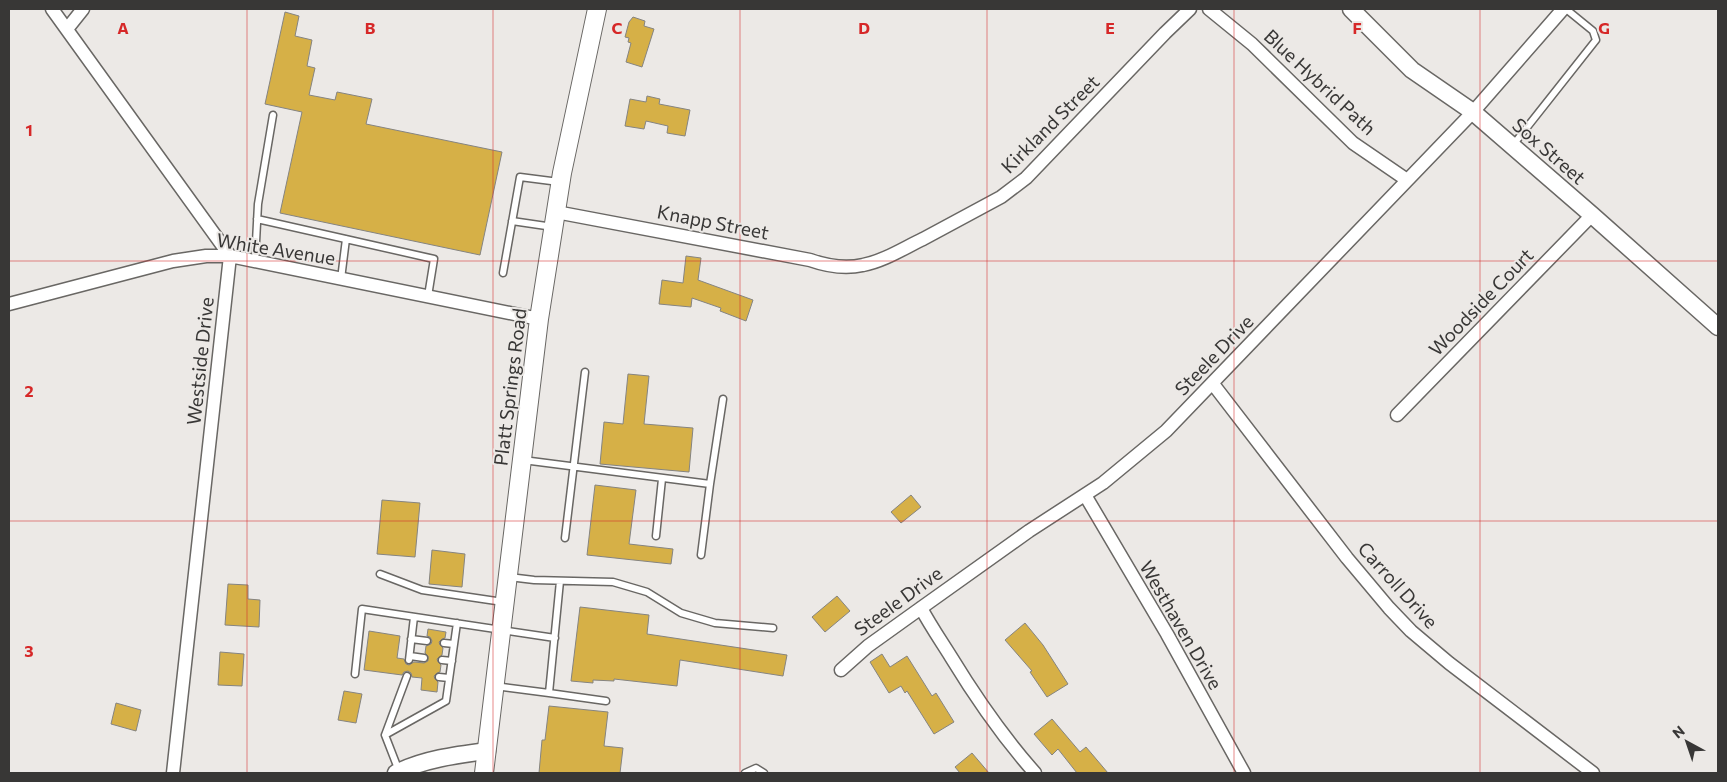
<svg xmlns="http://www.w3.org/2000/svg" width="1727" height="782" font-family="Commissioner,sans-serif">
<rect width="100%" height="100%" fill="#ece9e6"/>
<path fill="#d6b047" stroke="#858481" d="M285,12L299,16L295,36L312,40L307,66L315,68L309,95L335,100L337,92L372,99L366,124L502,152L480,255L280,213L302,112L265,104Z
M633,17L645,21L644,26L654,29L642,67L626,62L631,43L628,42L629,38L625,37L629,22Z
M647,96L660,99L659,104L690,110L685,136L667,133L668,126L646,121L644,129L625,126L630,99L646,102Z
M686,256L701,258L698,280L753,300L746,321L720,311L721,308L692,298L691,307L659,304L662,280L683,283Z
M628,374L649,376L644,424L693,428L689,472L600,464L604,422L623,424Z
M595,485L636,490L629,544L673,549L671,564L587,555Z
M911,495L921,507L901,523L891,512Z
M382,500L420,503L415,557L377,554Z
M432,550L465,554L462,587L429,584Z
M228,584L248,585V599L260,600L259,627L225,625Z
M837,596L850,611L825,632L812,617Z
M580,607L649,615L647,634L787,655L783,676L680,660L677,686L614,679V681L593,680V683L571,681Z
M1025,623L1043,645L1068,684L1047,697L1030,672L1032,671L1005,640Z
M428,629L446,632L445,638L442,639L439,642L440,645L443,648L442,655L437,659L438,662L441,665L440,672L437,673L434,676L435,679L438,682L437,692L421,690L422,678L412,677L411,673L408,671L404,672L402,675L364,670L369,631L400,636L397,658L404,659L406,664L409,665L414,662L424,663L428,661V656L425,653L426,646L431,644L432,641L430,637L427,636Z
M220,652L244,654L242,686L218,685Z
M882,654L890,667L907,656L932,696L936,693L954,722L934,734L907,691L905,693L901,686L889,693L870,662Z
M344,691L362,694L356,723L338,720Z
M116,703L141,710L136,731L111,724Z
M549,706L608,712L604,746L623,748L620,773H539L542,740H545Z
M1052,719L1080,752L1086,747L1108,773H1077L1058,749L1052,755L1034,734Z
M972,753L989,773H960L955,767Z"/>
<g fill="none" stroke-linecap="round" stroke-linejoin="round">
<g stroke="#696764" stroke-width="9">
<path id="service" d="M1513,145L1596,40L1593,31L1566,9
M257,219L434,259L428,296
M512,221L553,227
M255,261L258,204L273,115
M503,273L520,177L559,182
M341,279L346,239
M523,460L710,484L723,399
M656,536L662,479
M565,538L585,372
M701,555L710,484
M380,574L422,590L503,602
M509,577L534,580L613,582L647,592L681,613L715,623L773,628
M411,639L427,641
M444,643L454,644
M410,656L424,658
M409,660L414,617
M442,660L452,661
M355,674L362,609L555,638
M439,677L449,678
M495,686L549,693L560,581
M549,693L606,701
M385,735L407,676
M399,771L385,735L446,701L457,623
M745,773L756,768L764,773"/>
</g>
<g stroke="#696764" stroke-width="15">
<path id="minor" d="M52,9L230,256L173,773
M1209,9L1252,44L1353,143L1407,180
M67,29L83,9
M556,212L810,260C827,266 845,269 863,265C884,261 904,248 923,239C949,225 975,211 1001,197L1026,178L1165,33L1190,9
M9,304L173,261L206,256H230L539,319
M1213,384L1347,558L1389,608L1411,631L1449,663L1593,773
M1397,415L1592,215
M1085,495L1167,634L1244,773
M921,608C930,625 941,641 951,657C976,698 1003,737 1035,773
M841,670L868,646L921,608L1029,531L1103,483L1166,431L1473,112L1563,9"/>
</g>
<g stroke="#696764" stroke-width="19">
<path id="tertiary" d="M1351,9L1412,70L1473,112L1592,215L1718,327
M396,773C424,759 456,755 487,751"/>
</g>
<g stroke="#696764" stroke-width="20">
<path id="secondary" d="M484,773L539,319L562,173L597,9"/>
</g>
<use href="#service" stroke="#fff" stroke-width="6"/>
<use href="#minor" stroke="#fff" stroke-width="12"/>
<use href="#tertiary" stroke="#fff" stroke-width="16"/>
<use href="#secondary" stroke="#fff" stroke-width="18"/>
</g>
<path fill="none" stroke="#d62828" stroke-width="1" stroke-opacity="0.55" d="M247,9V773M493,9V773M740,9V773M987,9V773M1234,9V773M1480,9V773M9,261H1718M9,521H1718"/>
<g text-anchor="middle" stroke-width="4" stroke-linejoin="round" paint-order="stroke">
<g font-size="19" fill="#383736" stroke="#ece9e6">
<text transform="translate(1320 82) rotate(43)" y="7">Blue Hybrid Path</text>
<text transform="translate(1050 124) rotate(-45)" y="7">Kirkland Street</text>
<text transform="translate(1549 151) rotate(41)" y="7">Sox Street</text>
<text transform="translate(713 222) rotate(11)" y="7">Knapp Street</text>
<text transform="translate(276 249) rotate(9)" y="7">White Avenue</text>
<text transform="translate(1481 302) rotate(-46)" y="7">Woodside Court</text>
<text transform="translate(1214 355) rotate(-46)" y="7">Steele Drive</text>
<text transform="translate(200 361) rotate(-84)" y="7">Westside Drive</text>
<text transform="translate(510 387) rotate(-83)" y="7">Platt Springs Road</text>
<text transform="translate(1398 585) rotate(48)" y="7">Carroll Drive</text>
<text transform="translate(898 601) rotate(-36)" y="7">Steele Drive</text>
<text transform="translate(1181 625) rotate(60)" y="7">Westhaven Drive</text>
</g>
</g>
<g font-size="16" text-anchor="middle" font-weight="bold" fill="#d62828" stroke="#ece9e6" stroke-width="4" stroke-linejoin="round" paint-order="stroke">
<text x="123" y="34">A</text>
<text x="370" y="34">B</text>
<text x="617" y="34">C</text>
<text x="864" y="34">D</text>
<text x="1110" y="34">E</text>
<text x="1357" y="34">F</text>
<text x="1604" y="34">G</text>
<text x="29" y="136">1</text>
<text x="29" y="397">2</text>
<text x="29" y="657">3</text>
</g>
<rect width="1727" height="782" fill="none" stroke="#383736" stroke-width="20"/>
<g transform="translate(1687 742) rotate(320)" stroke="#ece9e6" stroke-width="4" paint-order="stroke">
<path d="M0-4L9 19L0 12L-9 19Z" fill="#383736"/>
<text y="-8" font-size="14" font-weight="bold" text-anchor="middle" fill="#383736">N</text>
</g>
</svg>
